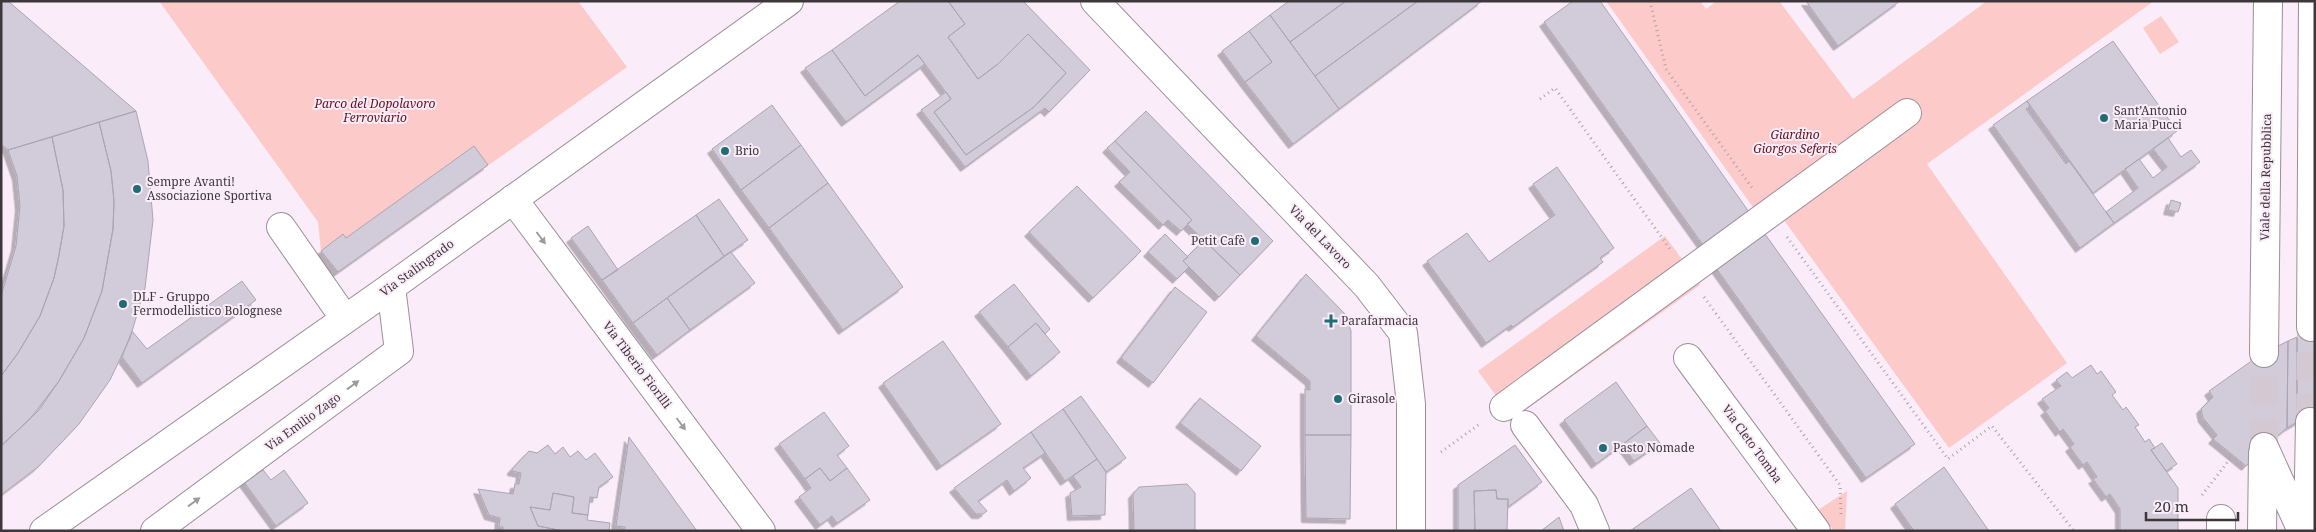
<svg xmlns="http://www.w3.org/2000/svg" width="2316" height="532" font-family="'Noto Serif',serif">
<defs>
<filter id="shadow"><feDropShadow dx="-4.5" dy="4.5" stdDeviation="0" flood-color="#0004"/></filter>
</defs>
<rect width="100%" height="100%" fill="#faecf8"/>
<path fill="#fccac8" d="M159,1H578L627,67L338,272L321,251L318,222Z
M1606,1H1700L1706,9L1717,1H1779L1853,99L1987,1H2154L1927,164L2067,363L1949,448L1781,216L1695,277L1700,285L1513,419L1478,371L1665,236L1684,262L1755,210Z
M2161,16L2179,42L2160,54L2143,28Z
M1847,491L1845,531H1834L1818,510Z"/>
<path fill="#d2cbda" stroke="#aba5b3" filter="url(#shadow)" d="M1,1H8L136,111L8,150L1,144Z
M900,1H948L965,24L948,37L978,79L998,64L1028,34L1066,73L1034,107L966,155L934,112L951,99L918,55L865,96L832,50Z
M948,1H1023L1090,70L1049,112L1045,108L965,167L921,110L946,92L951,99L934,112L966,155L1034,107L1066,73L1028,34L998,64L978,79L948,37L965,24Z
M1289,1H1346L1290,42L1270,15Z
M1346,1H1418L1315,76L1290,42Z
M1418,1H1482L1339,109L1315,76Z
M1573,1H1600L1749,212L1703,245L1544,22Z
M1806,1H1900L1838,46Z
M1270,15L1339,109L1293,144L1245,82L1272,62L1249,31Z
M1249,31L1272,62L1245,82L1222,51Z
M2113,41L2177,131L2093,193L2027,101Z
M832,50L865,96L918,55L925,64L846,122L805,68Z
M2027,101L2030,106L2026,109L2066,164L2069,161L2114,223L2080,248L1993,125Z
M772,105L801,145L741,190L712,149Z
M136,111L148,161L153,220L145,288L130,338L110,380L79,424L38,467L1,495V446L30,419L59,381L84,338L102,291L113,229L114,201L111,171L99,122Z
M1146,111L1273,241L1240,275L1187,224L1192,220L1115,141Z
M99,122L111,171L114,201L113,229L102,291L84,338L59,381L39,410L2,445L1,376L18,353L40,316L54,278L59,255L64,226L63,190L52,137Z
M52,137L63,190L64,226L59,255L54,278L40,316L18,353L1,376V296L16,246L20,206L17,176L8,150Z
M2168,138L2181,157L2191,150L2200,162L2114,223L2106,212L2138,188L2125,169L2139,159L2153,178L2167,167L2153,149Z
M1115,141L1192,220L1181,231L1168,220L1163,225L1119,182L1130,172L1107,148Z
M801,145L828,183L769,228L741,190Z
M474,146L488,165L338,272L321,251L343,234L346,238Z
M1557,167L1614,248L1600,258L1603,262L1513,327L1511,325L1486,343L1427,261L1467,233L1489,262L1555,215L1533,184Z
M828,183L903,287L843,330L769,228Z
M1077,186L1141,251L1093,298L1029,232Z
M719,199L748,240L724,256L696,215Z
M2171,200L2181,203L2178,212L2168,210Z
M696,215L724,256L633,323L602,280Z
M588,226L618,270L602,280L571,238Z
M1165,234L1188,257L1183,261L1189,267L1177,279L1148,252Z
M1765,234L1915,444L1866,478L1716,268Z
M1204,240L1240,275L1219,297L1183,261Z
M731,252L755,283L690,330L667,298Z
M1306,274L1345,314L1351,331V435H1305V389L1310,390V381L1256,336Z
M242,281L256,300L142,383L122,357L132,331L147,349Z
M1014,284L1050,329L1045,334L1036,323L1008,347L979,312Z
M1175,287L1207,312L1153,383L1121,358Z
M667,298L690,330L657,355L633,323Z
M1036,323L1060,352L1031,376L1008,347Z
M2315,331V411L2297,422V337Z
M2297,337V422L2287,428L2288,341Z
M943,341L1001,424L941,466L883,383Z
M2288,341L2287,428L2264,447L2246,466L2213,439L2217,435L2203,418L2201,409L2213,397L2209,391L2260,355Z
M2091,365L2097,374L2101,371L2116,392L2112,395L2123,410L2126,407L2139,425L2135,427L2145,442L2149,439L2155,448L2151,450L2178,488V531H2120V509L2110,494L2106,497L2093,479L2097,477L2087,462L2083,465L2070,447L2074,444L2063,429L2060,432L2045,411L2049,408L2042,399L2061,386L2056,380L2067,372L2072,378Z
M1616,382L1647,426L1596,464L1564,420Z
M1081,396L1126,458L1106,472L1063,409Z
M1200,398L1261,446L1241,471L1180,423Z
M1063,409L1097,459L1065,481L1031,432Z
M824,412L849,446L837,455L847,468L830,481L820,468L805,479L779,444Z
M1647,426L1660,443L1634,461L1622,445Z
M1031,432L1045,453L1023,468L1031,478L1014,491L1007,480L978,501L987,511L983,514H976L954,488Z
M1305,435H1351L1350,519L1306,518Z
M629,437L697,531H625V527L616,526Z
M2162,443L2177,464L2166,471L2151,450Z
M548,445L555,454L563,447L570,457L578,451L586,460L595,453L613,477L599,487L597,498L590,497L588,515L572,513L574,497L553,493L550,510L530,507L538,526L563,531H503V527H499L500,518L489,515L478,489L513,494L515,484H519L521,473L512,471V469L529,451L537,453Z
M1515,445L1542,482L1508,507V499H1497L1496,490L1474,491L1475,531H1458V485Z
M1097,459L1106,472L1105,515L1072,516L1070,493L1081,487L1073,476Z
M1944,467L1989,531H1914L1895,504Z
M820,468L830,481L847,468L870,500L837,523L832,516L820,525L799,497L811,488L805,479Z
M263,470L271,480L284,470L308,503L276,526L244,482Z
M1187,484L1195,493V531H1134L1133,494L1139,487Z
M1691,488L1721,531H1630Z
M1496,490L1497,499H1508L1507,531H1475L1474,491Z
M553,493L574,497L572,513L588,515L587,520L610,523L609,531H563L538,526L530,507L550,510Z
M1559,517L1564,531H1541Z"/>
<g fill="none" stroke-linecap="round" stroke-linejoin="round">
<path stroke="#d4c8d2" stroke-width="28" stroke-dasharray="28 14" stroke-linecap="butt" d="M2310,422L2311,327
M2264,447V353"/>
<g stroke="#9b8e99" stroke-width="30">
<path id="minor" d="M1095,1L1367,286L1403,333L1411,404V531
M513,199L761,531
M281,227L345,319
M1688,358L1816,531
M1504,407L1907,113
M1525,425L1584,505L1595,531
M155,531L399,351L391,287
M2221,531V519"/>
</g>
<g stroke="#9b8e99" stroke-width="30">
<path id="major" d="M2311,327L2313,1
M2264,353L2268,1
M2264,447L2302,531
M44,531L391,287L789,1
M2262,531L2263,453
M2308,531L2310,422"/>
</g>
<path stroke="#ada3ac" stroke-width="3" stroke-dasharray="1 4" stroke-linecap="butt" d="M1650,1L1666,69L1753,189
M1540,99L1555,88L1670,249
M1787,237L1948,459L1992,426L2074,531
M1704,297L1840,485L1841,514
M1441,452L1481,423
M2202,495L2230,459"/>
<use href="#minor" stroke="#fff" stroke-width="28"/>
<use href="#major" stroke="#fff" stroke-width="28"/>
</g>
<defs><path id="oneway-solid" d="M-6-.8H1V-3.2L6.5 0L1 3.2V.8H-6Z" transform="scale(1.25)"/></defs>
<g fill="#9e9b9e">
<use href="#oneway-solid" transform="translate(541 238) rotate(53)"/>
<use href="#oneway-solid" transform="translate(353 385) rotate(-36)"/>
<use href="#oneway-solid" transform="translate(681 424) rotate(53)"/>
<use href="#oneway-solid" transform="translate(194 502) rotate(-36)"/>
</g>
<g fill="#226c75" stroke="#faecf8" stroke-width="2">
<circle cx="2104" cy="118" r="5"/>
<circle cx="725" cy="151" r="5"/>
<circle cx="137" cy="189" r="5"/>
<circle cx="1255" cy="241" r="5"/>
<circle cx="123" cy="304" r="5"/>
<path d="M1328.5 313.5h5v5h5v5h-5v5h-5v-5h-5v-5h5z"/>
<circle cx="1338" cy="399" r="5"/>
<circle cx="1603" cy="448" r="5"/>
</g>
<g text-anchor="middle" stroke-width="4" stroke-linejoin="round" paint-order="stroke">
<g font-size="12" font-style="italic" fill="#61121a" stroke="#faecf8">
<text x="375" y="108">Parco del Dopolavoro<tspan x="375" dy="14">Ferroviario</tspan></text>
<text x="1795" y="139">Giardino<tspan x="1795" dy="14">Giorgos Seferis</tspan></text>
</g>
<g font-size="12" fill="#3d373c" stroke="#faecf8" text-anchor="start">
<text x="2114" y="115">Sant’Antonio<tspan x="2114" dy="14">Maria Pucci</tspan></text>
<text x="735" y="155">Brio</text>
<text x="147" y="186">Sempre Avanti!<tspan x="147" dy="14">Associazione Sportiva</tspan></text>
<text x="1245" y="245" text-anchor="end">Petit Cafè</text>
<text x="133" y="301">DLF - Gruppo<tspan x="133" dy="14">Fermodellistico Bolognese</tspan></text>
<text x="1341" y="325">Parafarmacia</text>
<text x="1348" y="403">Girasole</text>
<text x="1613" y="452">Pasto Nomade</text>
</g>
<g font-size="12" fill="#3d373c" stroke="#faecf8">
<text transform="translate(2266 177) rotate(-89)" y="4">Viale della Repubblica</text>
<text transform="translate(1320 237) rotate(46)" y="4">Via del Lavoro</text>
<text transform="translate(417 268) rotate(-36)" y="4">Via Stalingrado</text>
<text transform="translate(637 365) rotate(53)" y="4">Via Tiberio Fiorilli</text>
<text transform="translate(303 422) rotate(-36)" y="4">Via Emilio Zago</text>
<text transform="translate(1752 444) rotate(54)" y="4">Via Cleto Tomba</text>
</g>
</g>
<rect width="2316" height="532" fill="none" stroke="#3d373c" stroke-width="5"/>
<path d="M2146 512v8h92v-8" fill="none" stroke="#3d373c" stroke-width="2.5"/>
<text x="2154" y="512" font-size="15" fill="#3d373c" stroke="#faecf8" stroke-width="4" paint-order="stroke">20 m</text>
</svg>
